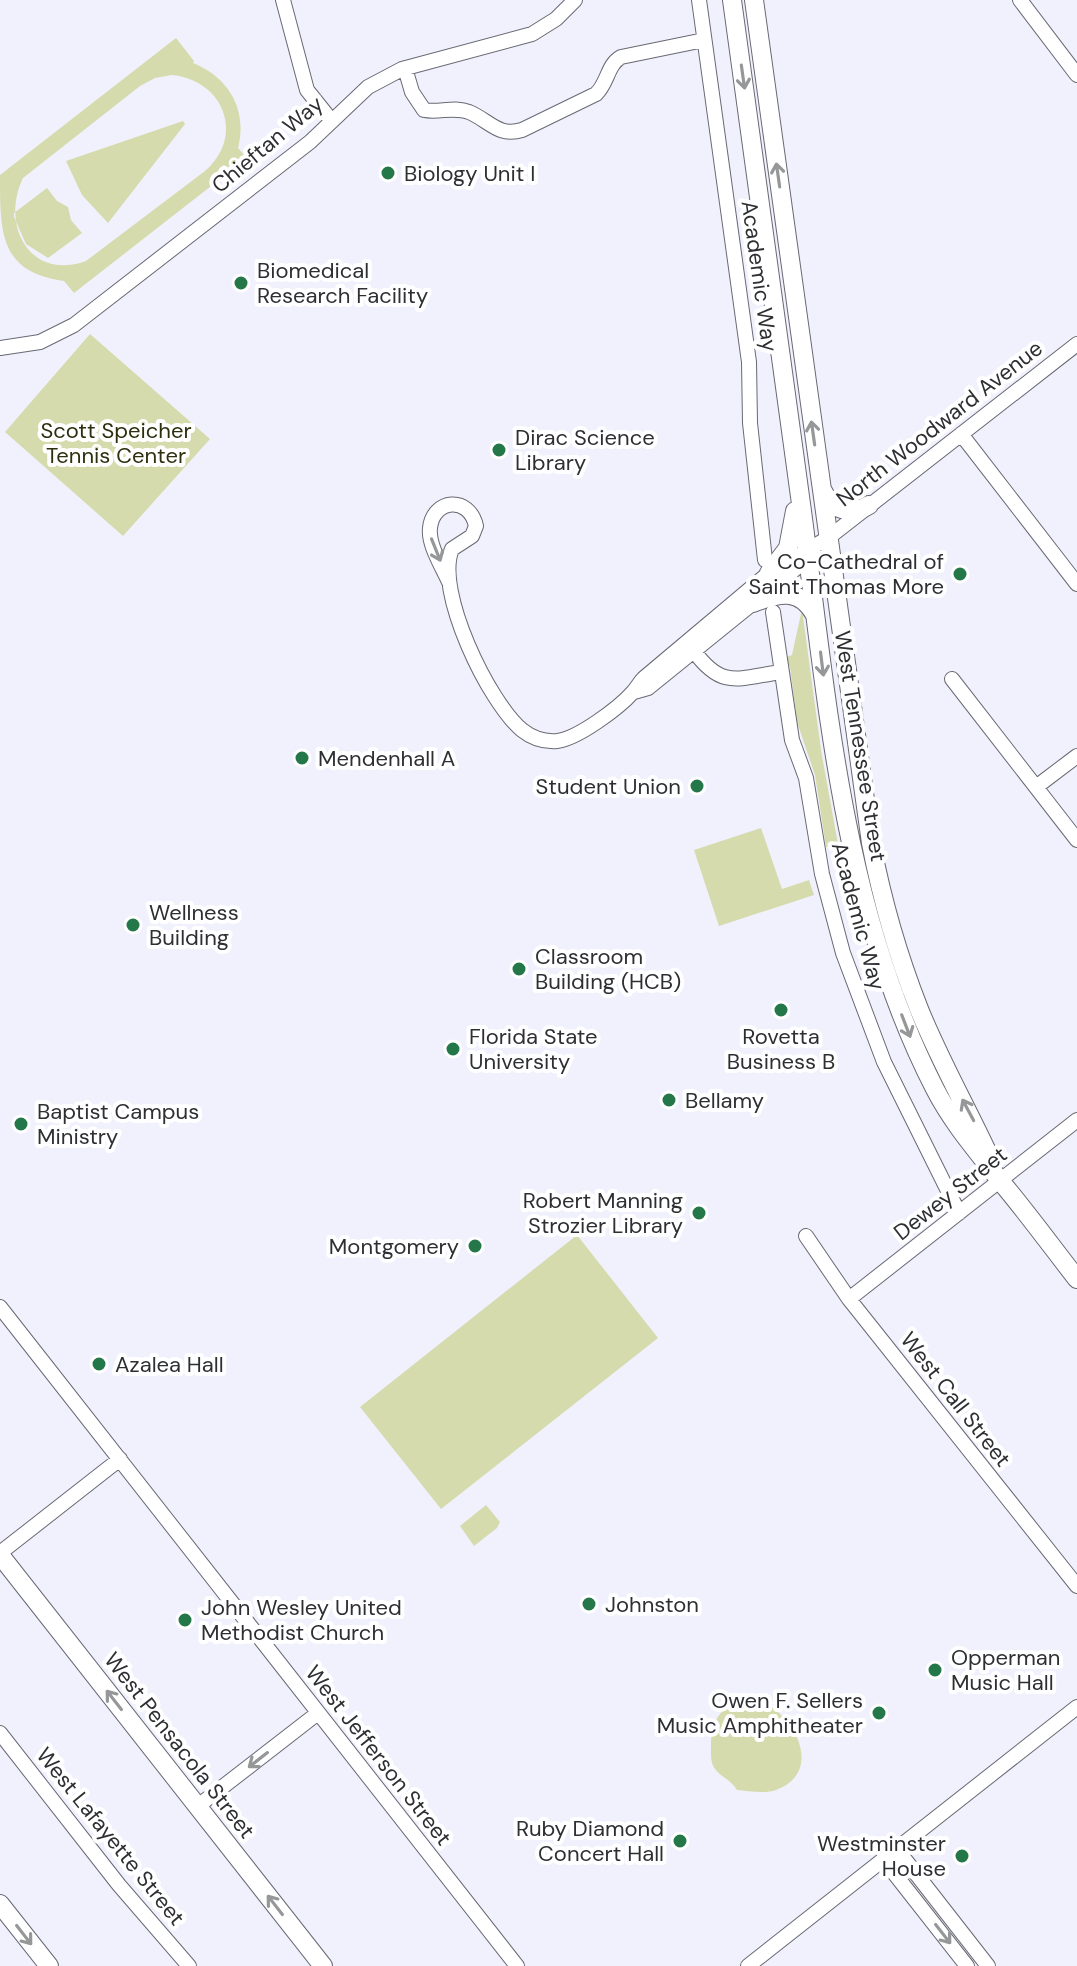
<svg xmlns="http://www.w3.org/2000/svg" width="1077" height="1966" font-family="'DM Sans',sans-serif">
<rect width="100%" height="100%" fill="#f0f1fd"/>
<path fill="#d5dbac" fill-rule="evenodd" d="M176,38L194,61L193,63C228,77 248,109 238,148L247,158L74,293L64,281C0,272 0,234 0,175ZM172,75C223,80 246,135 205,171L86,261C30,281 0,226 23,178L140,86L155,78Z
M183,121L185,124L108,223L82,195L66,161Z
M47,188L57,201L68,207L71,220L82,233L48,258L26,244L14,217V213Z
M90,334L210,439L123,536L5,432Z
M802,609L821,750L838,844L826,847L815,775L797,722L790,667L784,658L792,655Z
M761,828L782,889L809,880L814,895L719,926L694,850Z
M577,1235L658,1338L441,1509L360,1407Z
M486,1505L500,1522L497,1528L474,1546L460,1526Z
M751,1698C791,1706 828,1771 776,1790C765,1794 748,1791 737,1790C730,1779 721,1777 715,1769C710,1762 711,1753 711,1745C711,1718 724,1702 751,1698Z"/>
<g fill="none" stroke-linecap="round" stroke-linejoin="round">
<g stroke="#686973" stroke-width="16">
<path id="minor" d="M283,0L307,90L331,120
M699,0L749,362L750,423L765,560
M1020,0L1077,75
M405,68L412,92L424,110C439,113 454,106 469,112C490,121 498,137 522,130L596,94C608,83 607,65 621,57L704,40
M0,348L40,342L74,325L310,142L368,87L402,69L532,34L556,19L575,0
M961,434L1077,584
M449,582C442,566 428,545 430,528C433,499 469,495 476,526L472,536L452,549C434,590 489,703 522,730C532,738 544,742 557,741C577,739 619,708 633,692C637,688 639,683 644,678L769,573L828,538L1077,344
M773,612L792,740L806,778L822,874L843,953L884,1062L959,1213
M694,651C722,690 739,678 781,672
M952,679L1077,840
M634,692L648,688L815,553
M1036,787L1077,756
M806,1236L849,1299L1077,1586
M849,1299L1077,1120
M0,1307L517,1966
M0,1553L120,1459
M0,1733L119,1885L189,1966
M198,1806L318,1713
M896,1848L988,1966
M883,1859L967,1966
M748,1966L1077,1707"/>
</g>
<g stroke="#686973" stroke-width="20">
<path id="major" d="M732,0C756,170 780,340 802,511C828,707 843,910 935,1089C953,1124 978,1152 1002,1183C1028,1214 1052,1247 1077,1279
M754,0L871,843C882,900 898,956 919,1009C940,1061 968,1110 991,1160
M823,491C831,510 851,516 869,505
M769,573L788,548L795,511
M753,603C778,593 800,587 815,615
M0,1555L323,1966
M0,1904L49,1966"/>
</g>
<use href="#minor" stroke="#fff" stroke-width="14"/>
<use href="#major" stroke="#fff" stroke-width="18"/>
</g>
<defs><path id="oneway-shaft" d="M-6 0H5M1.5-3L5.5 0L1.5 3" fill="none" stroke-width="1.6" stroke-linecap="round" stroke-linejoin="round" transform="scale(2)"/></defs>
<g stroke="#969799">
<use href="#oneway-shaft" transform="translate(743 77) rotate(82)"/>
<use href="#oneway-shaft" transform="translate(778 175) rotate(-98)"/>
<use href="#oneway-shaft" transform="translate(813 433) rotate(-98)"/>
<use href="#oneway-shaft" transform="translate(436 550) rotate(68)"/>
<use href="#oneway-shaft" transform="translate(822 664) rotate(83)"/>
<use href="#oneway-shaft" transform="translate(906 1026) rotate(69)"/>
<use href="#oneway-shaft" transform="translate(968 1110) rotate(-118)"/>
<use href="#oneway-shaft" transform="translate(114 1700) rotate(-128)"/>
<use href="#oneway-shaft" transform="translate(258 1760) rotate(142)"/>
<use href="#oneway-shaft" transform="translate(275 1905) rotate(-128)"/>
<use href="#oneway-shaft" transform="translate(943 1934) rotate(52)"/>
<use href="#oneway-shaft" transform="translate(24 1935) rotate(52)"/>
</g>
<g fill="#237749" stroke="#fff" stroke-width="3">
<circle cx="388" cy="173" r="8"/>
<circle cx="241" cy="283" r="8"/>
<circle cx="499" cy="450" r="8"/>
<circle cx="960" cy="574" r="8"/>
<circle cx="302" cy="758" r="8"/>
<circle cx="697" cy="786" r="8"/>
<circle cx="133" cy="925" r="8"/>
<circle cx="519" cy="969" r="8"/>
<circle cx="781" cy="1010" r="8"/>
<circle cx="453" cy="1049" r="8"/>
<circle cx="669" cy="1100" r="8"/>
<circle cx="21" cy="1124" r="8"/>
<circle cx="699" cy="1213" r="8"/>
<circle cx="475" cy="1246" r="8"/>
<circle cx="99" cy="1364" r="8"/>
<circle cx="589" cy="1604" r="8"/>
<circle cx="185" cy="1620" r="8"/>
<circle cx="935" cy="1670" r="8"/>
<circle cx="879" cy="1713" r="8"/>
<circle cx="680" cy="1841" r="8"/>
<circle cx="962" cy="1856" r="8"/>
</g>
<g text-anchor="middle" stroke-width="8" stroke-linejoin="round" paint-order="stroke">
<g font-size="22" fill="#2e2f33" stroke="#fff">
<text transform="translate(267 144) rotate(-40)" y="8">Chieftan Way</text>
<text transform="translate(760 276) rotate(82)" y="8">Academic Way</text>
<text transform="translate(939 423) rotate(-38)" y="8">North Woodward Avenue</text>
<text transform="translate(861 746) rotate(81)" y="8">West Tennessee Street</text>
<text transform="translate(859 916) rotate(75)" y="8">Academic Way</text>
<text transform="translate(950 1193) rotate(-38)" y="8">Dewey Street</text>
<text transform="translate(956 1399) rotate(52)" y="8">West Call Street</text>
<text transform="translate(180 1745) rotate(52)" y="8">West Pensacola Street</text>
<text transform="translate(379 1755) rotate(52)" y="8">West Jefferson Street</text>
<text transform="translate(111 1836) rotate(51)" y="8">West Lafayette Street</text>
</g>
<g font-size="22" fill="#2e2f33" stroke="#fff" text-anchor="start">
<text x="404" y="181">Biology Unit I</text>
<text x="257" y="278">Biomedical<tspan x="257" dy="25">Research Facility</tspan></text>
<text x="515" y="445">Dirac Science<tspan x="515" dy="25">Library</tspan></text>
<text x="944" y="569" text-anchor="end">Co-Cathedral of<tspan x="944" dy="25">Saint Thomas More</tspan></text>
<text x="318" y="766">Mendenhall A</text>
<text x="681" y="794" text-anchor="end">Student Union</text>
<text x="149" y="920">Wellness<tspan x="149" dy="25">Building</tspan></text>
<text x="535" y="964">Classroom<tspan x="535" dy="25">Building (HCB)</tspan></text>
<text x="469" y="1044">Florida State<tspan x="469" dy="25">University</tspan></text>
<text x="781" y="1044" text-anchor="middle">Rovetta<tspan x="781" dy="25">Business B</tspan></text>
<text x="685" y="1108">Bellamy</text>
<text x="37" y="1119">Baptist Campus<tspan x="37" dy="25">Ministry</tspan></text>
<text x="683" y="1208" text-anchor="end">Robert Manning<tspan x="683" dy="25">Strozier Library</tspan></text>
<text x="459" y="1254" text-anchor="end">Montgomery</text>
<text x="115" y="1372">Azalea Hall</text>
<text x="605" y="1612">Johnston</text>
<text x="201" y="1615">John Wesley United<tspan x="201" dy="25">Methodist Church</tspan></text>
<text x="951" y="1665">Opperman<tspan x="951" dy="25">Music Hall</tspan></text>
<text x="863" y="1708" text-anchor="end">Owen F. Sellers<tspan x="863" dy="25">Music Amphitheater</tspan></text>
<text x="664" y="1836" text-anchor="end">Ruby Diamond<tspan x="664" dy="25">Concert Hall</tspan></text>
<text x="946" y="1851" text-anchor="end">Westminster<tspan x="946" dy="25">House</tspan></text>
</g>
<g font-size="22" fill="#2d2f0e" stroke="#fff">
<text x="116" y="438">Scott Speicher<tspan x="116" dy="25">Tennis Center</tspan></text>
</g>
</g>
</svg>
